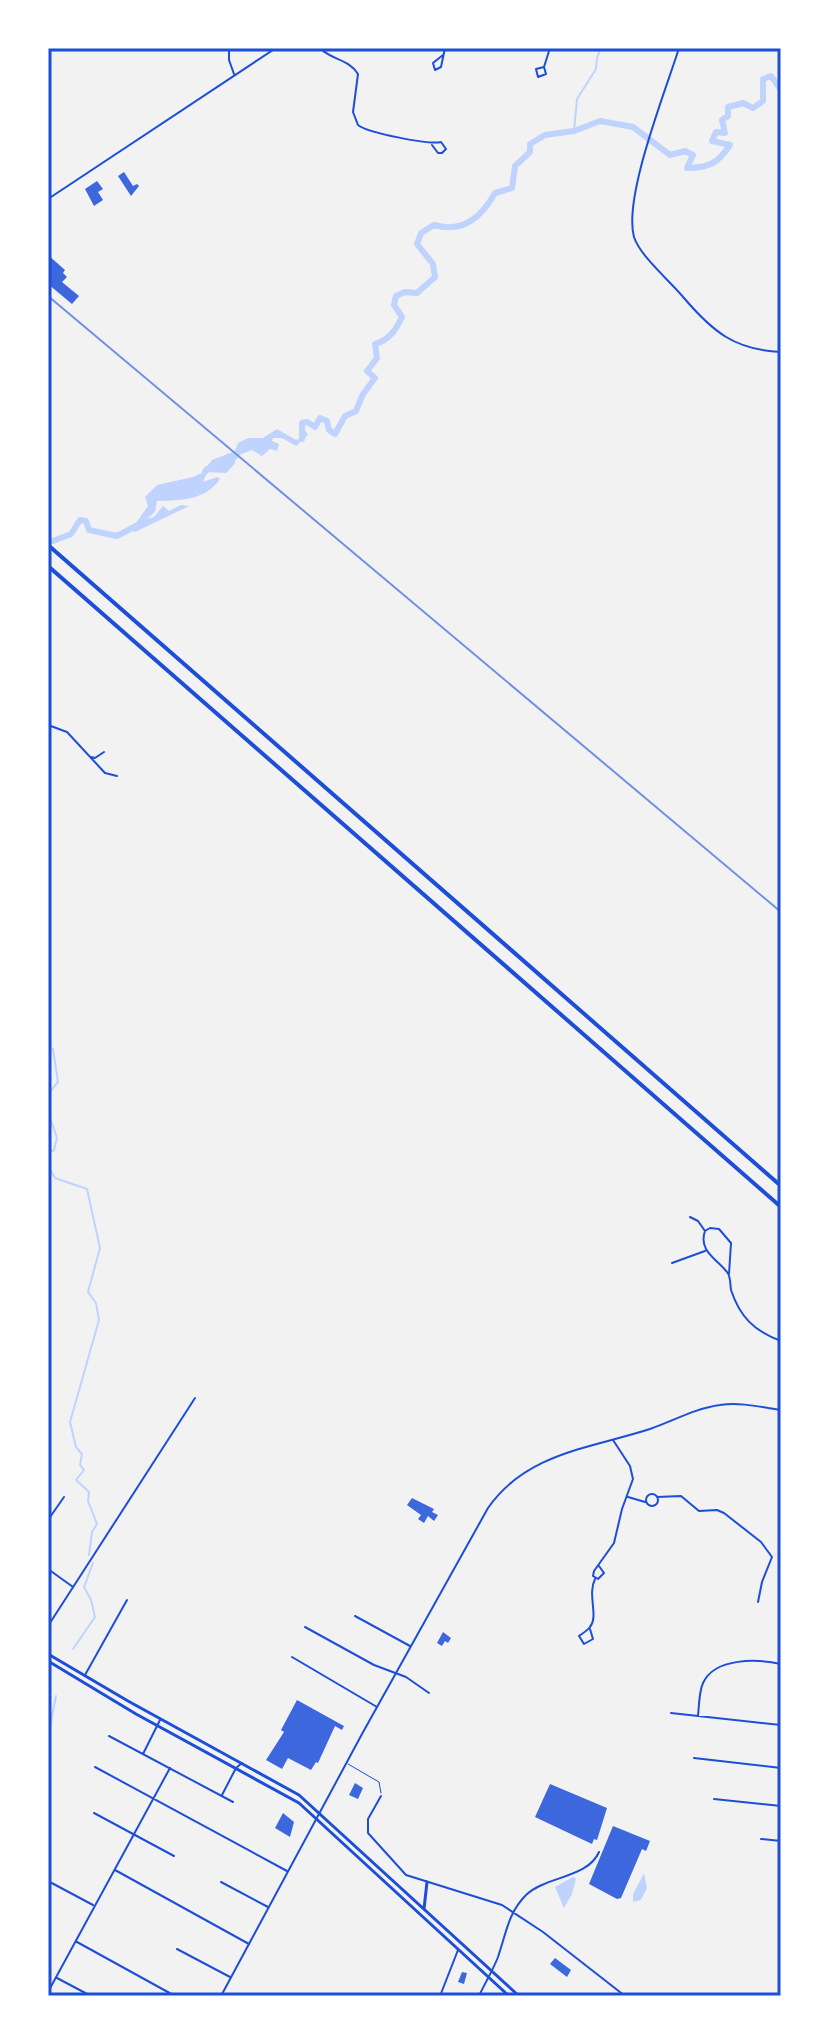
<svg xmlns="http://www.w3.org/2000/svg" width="829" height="2044" font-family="'Noto Sans',sans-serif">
<rect width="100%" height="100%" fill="#f2f2f2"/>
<path fill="#bfd3fe" d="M277,429L296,440L301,438L305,430L308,435L296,446L282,438H273L272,441L279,444L277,451L270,449L262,456L252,450L241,454L229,468L208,470L203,482L217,477L220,479C205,501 181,500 157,501L155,512L147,519L154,517L163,506L169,511L181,505L189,506L135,532L131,530L148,506L145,497L157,485L193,477L202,473L212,460L235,451L238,443L248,438H263Z
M644,1873L647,1888L641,1900L633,1902V1894Z
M573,1877L576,1879L572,1894L564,1908L555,1887Z"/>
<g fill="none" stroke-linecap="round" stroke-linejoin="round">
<path stroke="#bfd3fe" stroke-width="2" d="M574,131L577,99L596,69L597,58L601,48
M48,1046L53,1049L58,1082L48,1094
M48,1112L57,1138L54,1150L48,1153
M48,1166L55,1178L87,1189L100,1248L88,1292L96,1303L99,1320L70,1422L76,1447L82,1454L80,1465L84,1470L76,1480L89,1492L88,1501L97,1524L92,1532L89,1555
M73,1649L95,1617L91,1600L84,1587L93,1563
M48,1736L56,1696"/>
<path stroke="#bfd3fe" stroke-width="6" d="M302,439V423L307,422L315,427L320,418L327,421L329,430L335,434L345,416L356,411L363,394L375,378L367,371L377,358L375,344C389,340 396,330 402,317L394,305L396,296L405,292L417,293L435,277L433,264L417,244L421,233L434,225C463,233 481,218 495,193L512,188L515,166L530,152V144L545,135L574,131L600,121L633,127L670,155L685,151L693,155L687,168C709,168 718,163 730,145L712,141L716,132L725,133L722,120L728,116V107L743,103L753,108L763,101V79L771,76L781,90
M205,472L207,469L225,470L232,462
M53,541L71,534L80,520L86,521L89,530L117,536L138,525"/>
</g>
<path fill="#3d67dc" d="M124,172L133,186L137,184L139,186L131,196L118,176Z
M97,181L103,189L98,192L103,200L94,206L85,189Z
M48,255L65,270L63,273L67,277L62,282L79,296L72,304L48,284Z
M412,1498L434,1509L432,1512L438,1515L434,1521L428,1516L424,1523L418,1519L421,1515L407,1505Z
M443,1632L451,1638L448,1643L445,1641L442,1646L437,1643Z
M297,1700L344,1726L342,1730L335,1726L318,1763L316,1762L311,1770L288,1758L282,1769L266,1760L284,1732L281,1730Z
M355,1783L363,1788L358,1799L349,1795Z
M550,1784L607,1808L597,1840L594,1839L592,1844L535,1817Z
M283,1813L294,1822L290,1837L275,1828Z
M613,1826L650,1841L646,1851L642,1849L621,1898L617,1899L589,1884Z
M555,1958L571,1970L567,1977L550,1964Z
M462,1972L467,1973L464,1984L458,1982Z"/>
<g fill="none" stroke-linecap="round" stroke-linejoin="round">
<path stroke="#1d4ed8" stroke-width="1" d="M348,1764L379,1782L381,1793"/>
<path stroke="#1d4ed8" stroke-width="2" d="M229,48V60L234,74
M320,48C331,60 349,59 358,74L353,112L358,125C368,133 430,145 441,142L446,149L442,153H438L432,145
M443,55L433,63L435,70L441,67L445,48
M544,67L536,69L538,77L546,74L544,67L550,48
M48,725L67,732L105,773L117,776
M91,757L95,758L104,752
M690,1217L698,1221L705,1231
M672,1263L705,1251
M729,1274L731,1243L719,1229L710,1228L705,1231C698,1251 717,1259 727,1272C731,1277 730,1284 731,1290C740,1317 754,1331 781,1341
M646 1500a6 6 0 1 1 12 0a6 6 0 1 1-12 0Z
M628,1497L645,1502
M657,1497L681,1496L699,1511L717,1510L724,1513L761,1542L772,1557L762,1582L758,1602
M48,1520L64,1497
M599,1566L604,1573L598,1579L593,1576L594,1571L614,1543L622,1509L633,1479L630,1466L613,1440
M48,1569L73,1587
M355,1616L410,1646
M48,1626L195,1398
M305,1627L374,1665L406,1677L429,1693
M590,1629L593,1639L584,1644L579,1636C583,1633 587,1631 590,1627C599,1616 587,1595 595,1579
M292,1657L377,1707
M85,1675L127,1600
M671,1713L781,1725
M698,1716C699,1706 699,1692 703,1683C715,1657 758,1659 781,1664
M109,1736L233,1802
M143,1754L160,1720
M694,1758L781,1768
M95,1767L287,1871
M222,1795L236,1768L242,1763
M381,1796L368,1819V1833L406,1875L502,1905L543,1932L625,1996
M714,1799L781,1806
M94,1813L174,1856
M761,1839L781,1841
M115,1870L249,1944
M48,1881L93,1905
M221,1882L268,1907
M77,1942L175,1996
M177,1949L230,1977
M57,1978L91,1996
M48,1992L170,1768
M440,1996L458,1950
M479,1996C485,1983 493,1970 498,1957C506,1934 508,1913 526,1895C546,1876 588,1878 599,1852"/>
<path stroke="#1d4ed8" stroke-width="2" d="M679,48C666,90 623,197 634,237C640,256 670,281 684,298C713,332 735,350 781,352
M48,199L276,48
M221,1996L362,1734L488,1508C526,1453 591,1448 650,1429C673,1421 696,1408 720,1405C740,1402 761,1407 781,1410"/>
<path stroke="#1d4ed8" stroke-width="3" d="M48,1654L128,1701L299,1795L519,1996
M48,1661L136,1714L299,1803L509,1996
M424,1909L427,1882"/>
<path stroke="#1d4ed8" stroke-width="4" d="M48,545L781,1186
M48,566L781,1207"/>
<path stroke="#7290e2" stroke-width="2" d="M48,296L781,912"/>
</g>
<rect width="829" height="2044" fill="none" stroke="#ffffff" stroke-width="100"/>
<rect x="50" y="50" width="729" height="1944" fill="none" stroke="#1d4ed8" stroke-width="3"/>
</svg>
